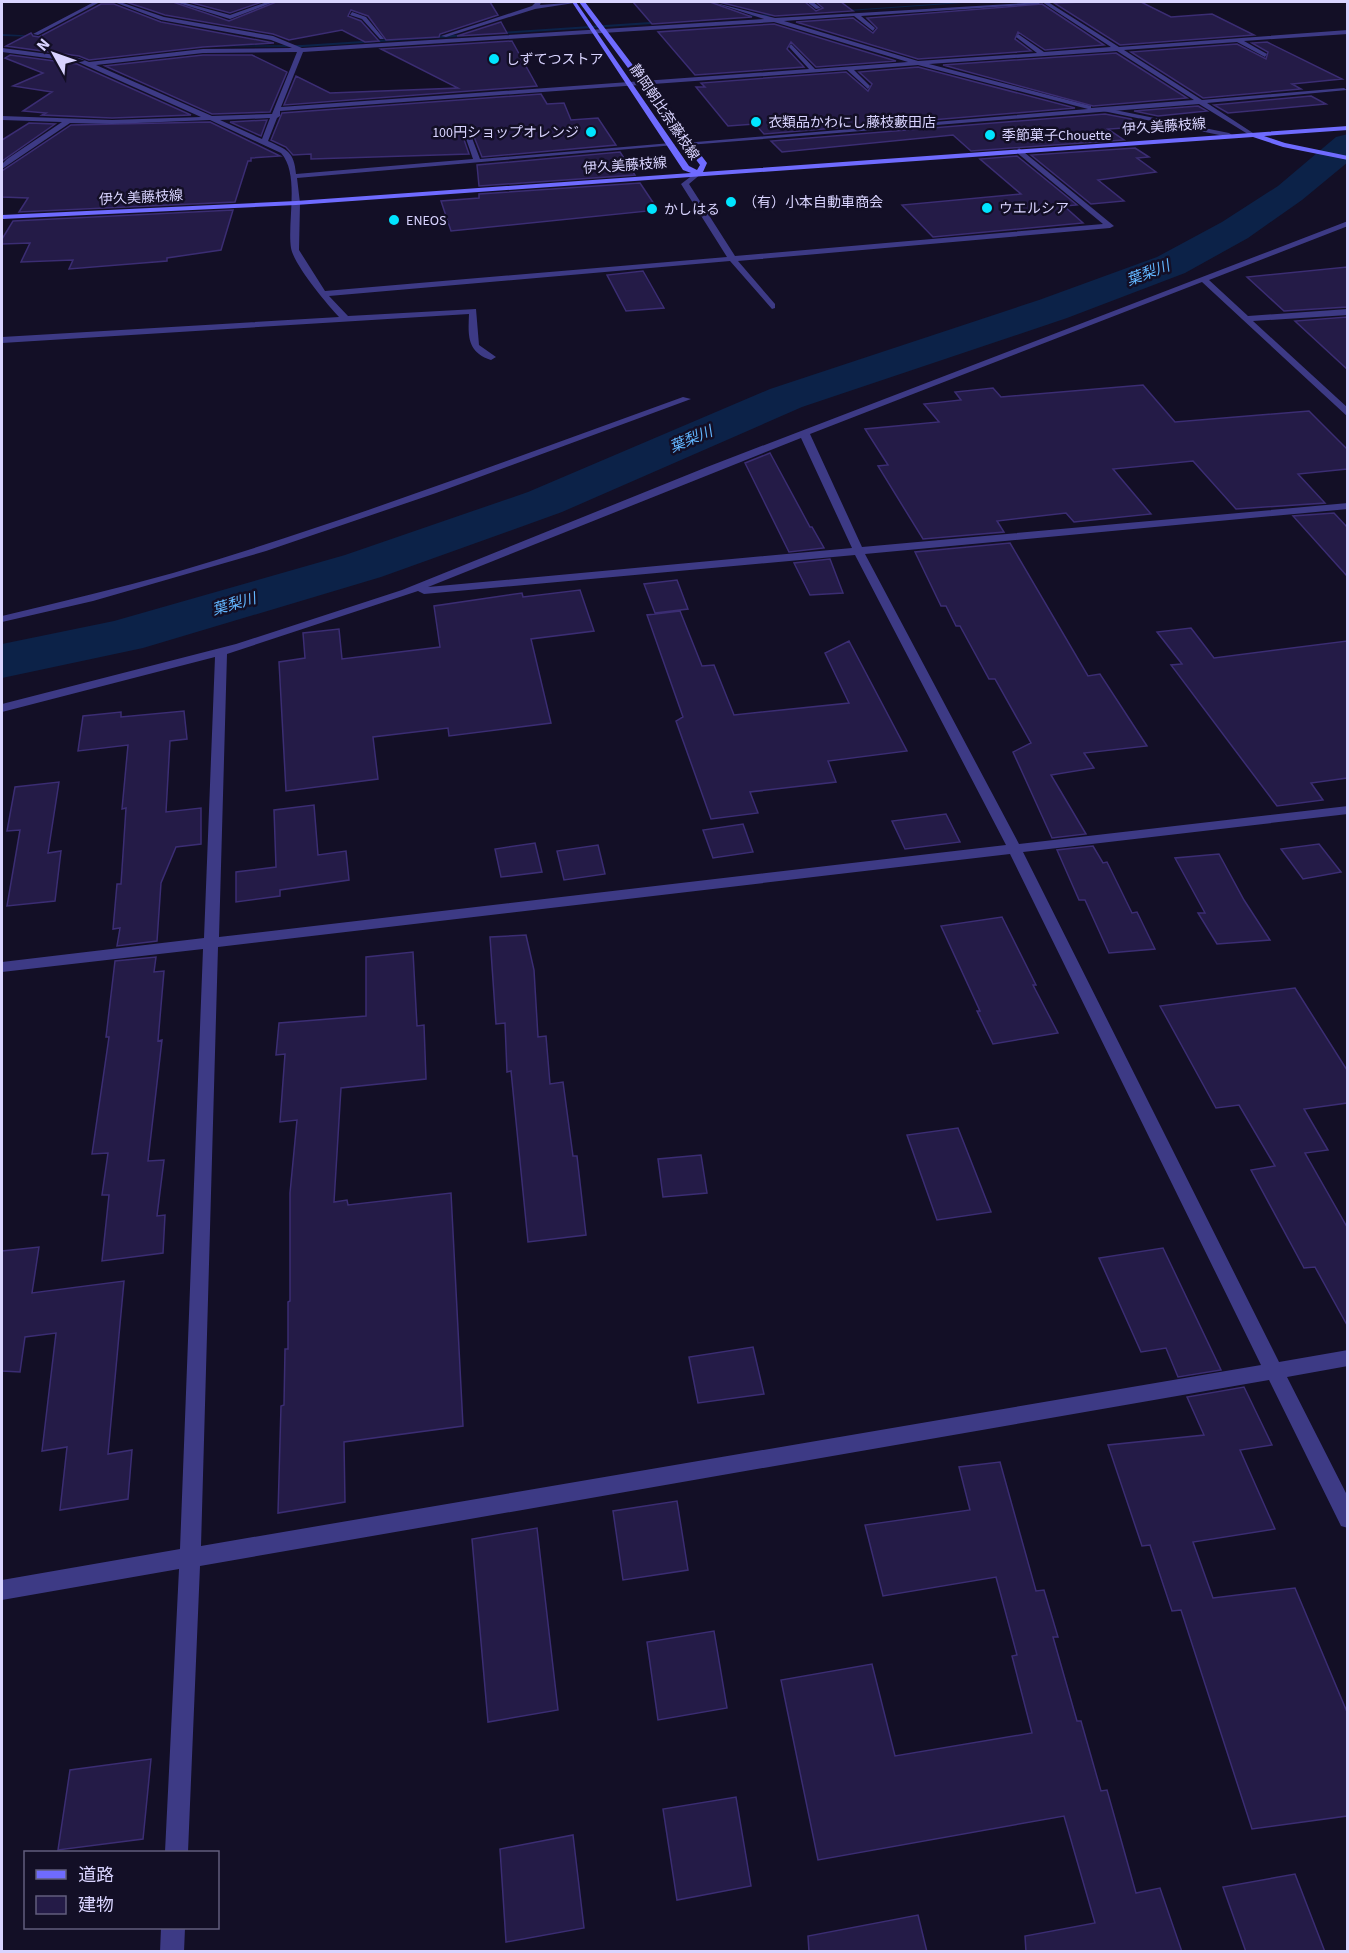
<svg xmlns="http://www.w3.org/2000/svg" width="1349" height="1953" font-family="'Source Sans 3','Noto Sans JP',sans-serif">
<rect width="100%" height="100%" fill="#130f26"/>
<g fill="none" stroke-linecap="round" stroke-linejoin="round">
<path fill="#0c2248" fill-rule="evenodd" d="M962,2H977L835,12L833,11Z
M788,13L790,15L734,17L736,16Z
M665,21L667,23L302,47L186,46L302,45Z
M2,34L39,36L41,37L2,36Z"/>
<path fill="#0c2248" fill-rule="evenodd" d="M1348,134V162L1302,200L1248,238L1185,273L1067,318L802,407L562,512L381,577L143,648L2,678V644L114,621L345,555L528,492L770,389L1039,300L1157,257L1222,222L1278,186L1336,137Z"/>
</g>
<path fill="#241b47" stroke="#3b2d73" stroke-width="1.5" d="M126,2H173L229,21L276,2H490L498,15L440,34L439,37L386,40L368,16L351,10L348,16L361,21L379,41L365,42L342,30L289,40L273,34L165,15Z
M189,2H262L230,13Z
M633,2H710L752,17L652,24Z
M719,2H805L816,11L823,8L816,2H841L853,11L775,16Z
M1084,2H1141L1171,17L1212,14L1254,35L1120,45L1054,3Z
M101,4H114L161,22L274,43L203,47L89,60L79,56L6,46L31,33L33,36L39,37Z
M1042,4L1104,45L1045,50L1018,32L1015,39L1031,51L918,59L796,22L853,18L873,33L877,28L867,18Z
M501,22L507,33L457,36Z
M774,24L896,61L816,67L791,42L787,49L804,67L695,75L658,32Z
M512,41L537,86L284,105L296,76L330,93L458,88L381,49Z
M1267,42L1342,79L1292,84L1301,89L1203,98L1131,52L1237,44L1266,59L1268,52L1252,43Z
M1116,53L1187,98L1093,106L943,65Z
M10,55L77,64L191,115L112,118L42,115L46,113L23,111L52,92L13,86L43,73L5,58Z
M203,55H252L287,72L270,112L212,114L105,66Z
M918,67L1075,108L764,134L755,124L728,126L696,87H705L701,83L846,72L868,91L872,84L859,72Z
M541,94L547,104L564,103L571,120L598,118L616,145L482,157L471,129L465,126L461,131L469,154L311,159V154L293,155L286,147L271,140L282,113Z
M1311,96L1326,104L1228,113L1214,105Z
M1198,106L1207,111L1158,116L1134,111Z
M1105,114L1131,119L1139,127L1108,129L1124,140L971,151L953,135L782,152L771,141Z
M267,120L261,136L230,122Z
M210,122L280,156L251,158V161H248L235,202L19,212L28,198L2,197V171L71,125Z
M29,123L55,124L2,161V140Z
M1135,148L1149,157L1137,158L1156,172L1098,180L1124,201L1091,204L1031,155Z
M620,152L635,175L479,186L477,165Z
M1017,156L1077,205L1064,206L1083,223L933,237L902,205L1021,194L980,159Z
M640,183L658,210L451,231L441,201L479,198V194Z
M233,210L221,250L167,258V261L69,269L73,260L21,262L30,243L2,244V239L13,221Z
M1347,267V307L1284,311L1247,277Z
M643,271L664,308L626,311L607,275Z
M1347,317V369L1295,321Z
M1143,385L1175,422L1309,411L1347,449V469L1298,474L1325,503L1236,509L1193,461L1113,469L1151,514L1074,522L1066,513L997,521L1004,532L923,539L878,466L888,465L865,429L939,422L924,404L961,400L955,392L993,388L1001,397Z
M770,453L810,527H812L824,548L789,552L745,463Z
M1334,513L1347,527V576L1293,516Z
M1010,543L1088,676L1100,674L1147,746L1084,753L1094,768L1051,775L1086,834L1052,838L1013,752L1031,743L995,679H989L960,626H956L946,606H941L915,552Z
M830,559L843,593L810,595L794,563Z
M677,580L688,609L655,613L644,584Z
M580,590L594,631L531,639L551,723L449,736L448,728L373,737L378,779L286,791L279,662L305,658L303,633L339,629L342,659L440,647L434,606L522,593L523,597Z
M680,611L702,666L714,665L734,715L849,703L825,653L849,641L907,751L828,761L836,782L750,792L758,813L711,819L676,721L683,717L647,615Z
M1191,628L1214,658L1347,641V778L1311,783L1323,800L1277,806L1171,665L1182,664L1157,632Z
M184,711L187,739L170,741L166,812L201,808V844L176,847L161,883L157,941L117,946L120,928L113,929L117,884H121L126,808L122,809L128,745L78,751L83,716L121,712V717Z
M59,782L48,853L61,851L55,901L7,906L20,830L7,831L15,787Z
M314,805L318,855L346,851L349,880L280,890V896L236,902V872L276,867L274,810Z
M946,814L960,842L905,849L892,821Z
M743,824L753,852L713,858L703,830Z
M535,843L542,872L501,877L495,849Z
M1319,844L1341,872L1303,879L1281,849Z
M598,845L605,874L564,880L557,851Z
M1093,846L1103,863L1107,862L1132,913L1137,912L1155,949L1109,953L1085,900H1079L1057,850Z
M1219,854L1244,900L1270,940L1217,944L1198,913H1205L1175,858Z
M1002,917L1036,985H1033L1058,1033L993,1044L977,1011H980L941,926Z
M526,935L534,970L538,1037L546,1036L550,1084L563,1082L573,1156H577L586,1235L528,1242L511,1071L507,1072L505,1023L496,1024L490,937Z
M413,952L417,1026L424,1025L426,1079L341,1088L334,1202L347,1200L348,1205L451,1193L463,1426L344,1442L345,1502L278,1513L281,1406L284,1405L285,1349H288V1302L290,1301V1193L297,1120L280,1122L285,1054L276,1055L279,1023L366,1016V957Z
M156,957L154,972L164,971L158,1041L162,1040L148,1161L164,1160L157,1216L165,1215L163,1253L102,1261L109,1195H102L108,1153L92,1154L109,1037H106L115,961Z
M1295,988L1347,1070V1103L1304,1109L1328,1150L1305,1153L1347,1227V1325L1315,1267L1304,1268L1251,1170L1275,1166L1239,1105L1216,1108L1160,1006Z
M958,1128L991,1212L937,1220L907,1135Z
M701,1155L707,1193L663,1197L658,1159Z
M39,1247L32,1293L124,1281L108,1454L132,1450L128,1499L60,1510L67,1447L42,1451L56,1333L25,1337L20,1372L2,1371V1251Z
M1163,1248L1221,1370L1178,1377L1166,1348L1141,1352L1099,1258Z
M753,1347L764,1394L698,1403L689,1357Z
M1244,1387L1272,1445L1240,1450L1275,1529L1193,1542L1213,1598L1295,1588L1347,1712V1816L1252,1829L1181,1610L1172,1611L1150,1545L1142,1546L1108,1445L1204,1435L1187,1397Z
M1000,1462L1036,1591L1044,1590L1058,1637H1053L1077,1721H1081L1101,1791L1107,1790L1136,1893L1160,1888L1182,1952H1026L1025,1936L1095,1923L1064,1816L818,1860L781,1680L872,1664L895,1756L1032,1733L1012,1656L1017,1655L996,1577L883,1596L865,1525L970,1510L959,1467Z
M677,1501L688,1570L623,1580L613,1511Z
M537,1528L558,1710L488,1722L472,1539Z
M714,1631L727,1708L658,1720L647,1642Z
M151,1759L143,1839L58,1850L70,1770Z
M736,1797L751,1886L677,1900L663,1809Z
M573,1835L584,1928L506,1942L500,1849Z
M1295,1874L1325,1952H1246L1223,1887Z
M918,1915L927,1952H809L808,1936Z"/>
<g fill="none" stroke-linecap="round" stroke-linejoin="round">
<path fill="#3d3a85" fill-rule="evenodd" d="M1105,108L1229,133L1232,135L1229,137L1103,111Z"/>
<path fill="#3d3a85" fill-rule="evenodd" d="M94,2H100L38,35L33,34Z
M114,2H120L164,17L273,36L302,48L764,19L712,2L775,18L1041,2L1039,4L861,16L875,28L873,31L854,16L784,21L918,61L1037,53L1016,37L1018,34L1044,52L1111,47L1042,2H1048L1119,47L1348,30V34L1244,41L1267,54L1265,57L1237,42L1124,50L1202,100L1344,88L1347,90L1207,103L1253,133L1251,136L1199,104L688,145L684,143L1088,109L918,65L854,70L870,86L868,89L847,70L280,111V116L277,118L268,141C287,150 294,151 296,174L473,159L463,130L466,128L469,130L480,159L671,143L675,145L297,178L300,203L299,250L325,291L727,257L681,184L698,171L702,173L689,184L735,256L1103,224L1016,152L1019,148L1114,226L1110,228L738,261L775,304V308L772,309L730,261L329,296L348,316L476,309L479,345L496,357L491,360C467,352 468,336 469,314L2,343V337L339,317C327,304 294,265 291,248C287,221 300,174 281,153L210,120L112,124L70,123L2,169V164L7,159L62,122L2,120V116L112,120L201,117L78,62L2,52V48L79,58L89,62L203,49L292,48L271,40L161,20ZM774,22L908,62L815,69L791,44L789,47L809,69L281,107L303,52ZM1117,51L1194,100L1091,108V106L929,64ZM297,52L272,114L212,116L96,65L203,53ZM270,118L262,139L220,120Z
M175,2H182L230,15L267,2H274L230,19Z
M536,2H541L540,5L581,2L535,9L446,37L441,36L532,6Z
M807,2H813L821,8L816,9Z
M352,12L366,17L384,39H380L362,19L350,15Z
M1348,221V226L1209,280L1248,316L1348,309V315L1253,321L1348,408V417L1202,282L810,434L862,547L1348,503V509L865,554L1019,844L1348,806V814L1023,852L1279,1362L1348,1350V1366L1287,1377L1348,1497V1528L1341,1526L1269,1380L200,1566L188,1852H165L179,1569L2,1600V1580L180,1549L203,949L2,972V962L204,938L215,657L2,712V704L236,644L402,590L707,467ZM801,438L852,548L428,587ZM855,555L1006,845L219,937L227,654L418,591L424,594ZM1010,854L1261,1365L201,1546L218,947Z
M683,397L691,399L436,493L266,551L93,601L2,622V616C59,602 116,589 173,573C345,522 514,458 683,397Z
M161,1928H185L184,1952H160Z"/>
<path fill="#6f6bff" fill-rule="evenodd" d="M572,2H576L689,166L697,170L700,165L579,2H585L707,163L703,172L1348,126V130L1264,136L1285,143L1348,156V160L1283,147L1253,137L296,205L2,219V215L296,201L691,173L683,170Z"/>
</g>
<g fill="#00e5ff" stroke="#130f26" stroke-width="2">
<circle cx="494" cy="59" r="6"/>
<circle cx="756" cy="122" r="6"/>
<circle cx="591" cy="132" r="6"/>
<circle cx="990" cy="135" r="6"/>
<circle cx="731" cy="202" r="6"/>
<circle cx="987" cy="208" r="6"/>
<circle cx="652" cy="209" r="6"/>
<circle cx="394" cy="220" r="6"/>
</g>
<g text-anchor="middle" stroke-width="5" stroke-linejoin="round" paint-order="stroke">
<g font-size="14" fill="#d9d4ff" stroke="#130f26" text-anchor="start">
<text x="506" y="64">しずてつストア</text>
<text x="768" y="127">衣類品かわにし藤枝藪田店</text>
<text x="579" y="137" text-anchor="end">100円ショップオレンジ</text>
<text x="1002" y="140">季節菓子Chouette</text>
<text x="743" y="207">（有）小本自動車商会</text>
<text x="999" y="213">ウエルシア</text>
<text x="664" y="214">かしはる</text>
<text x="406" y="225">ENEOS</text>
</g>
<g font-size="14" fill="#d9d4ff" stroke="#130f26">
<text transform="translate(665 112) rotate(56)" y="5">静岡朝比奈藤枝線</text>
<text transform="translate(1164 126) rotate(-4)" y="5">伊久美藤枝線</text>
<text transform="translate(625 165) rotate(-4)" y="5">伊久美藤枝線</text>
<text transform="translate(141 197) rotate(-3)" y="5">伊久美藤枝線</text>
</g>
<g font-size="15" font-style="italic" fill="#62b6ff" stroke="#130f26">
<text transform="translate(1148 273) rotate(-21)" y="5">葉梨川</text>
<text transform="translate(691 439) rotate(-23)" y="5">葉梨川</text>
<text transform="translate(234 604) rotate(-16)" y="5">葉梨川</text>
</g>
</g>
<rect width="1349" height="1953" fill="none" stroke="#d9d4ff" stroke-width="6"/>
<rect x="24" y="1851" width="195" height="78" fill="#130f26" stroke="#625e7d" stroke-width="1.5"/>
<rect x="36" y="1870" width="30" height="9" fill="#6f6bff" stroke="#625e7d" stroke-width="1.5"/>
<text x="78" y="1881" font-size="18" fill="#d9d4ff">道路</text>
<rect x="36" y="1896" width="30" height="18" fill="#241b47" stroke="#625e7d" stroke-width="1.5"/>
<text x="78" y="1911" font-size="18" fill="#d9d4ff">建物</text>
<g transform="translate(54 54) rotate(310)" stroke="#130f26" stroke-width="4.5" paint-order="stroke">
<path d="M0-4.5L10 22L0 15L-10 22Z" fill="#d9d4ff"/>
<text y="-9" font-size="16" font-weight="bold" text-anchor="middle" fill="#d9d4ff">N</text>
</g>
</svg>
